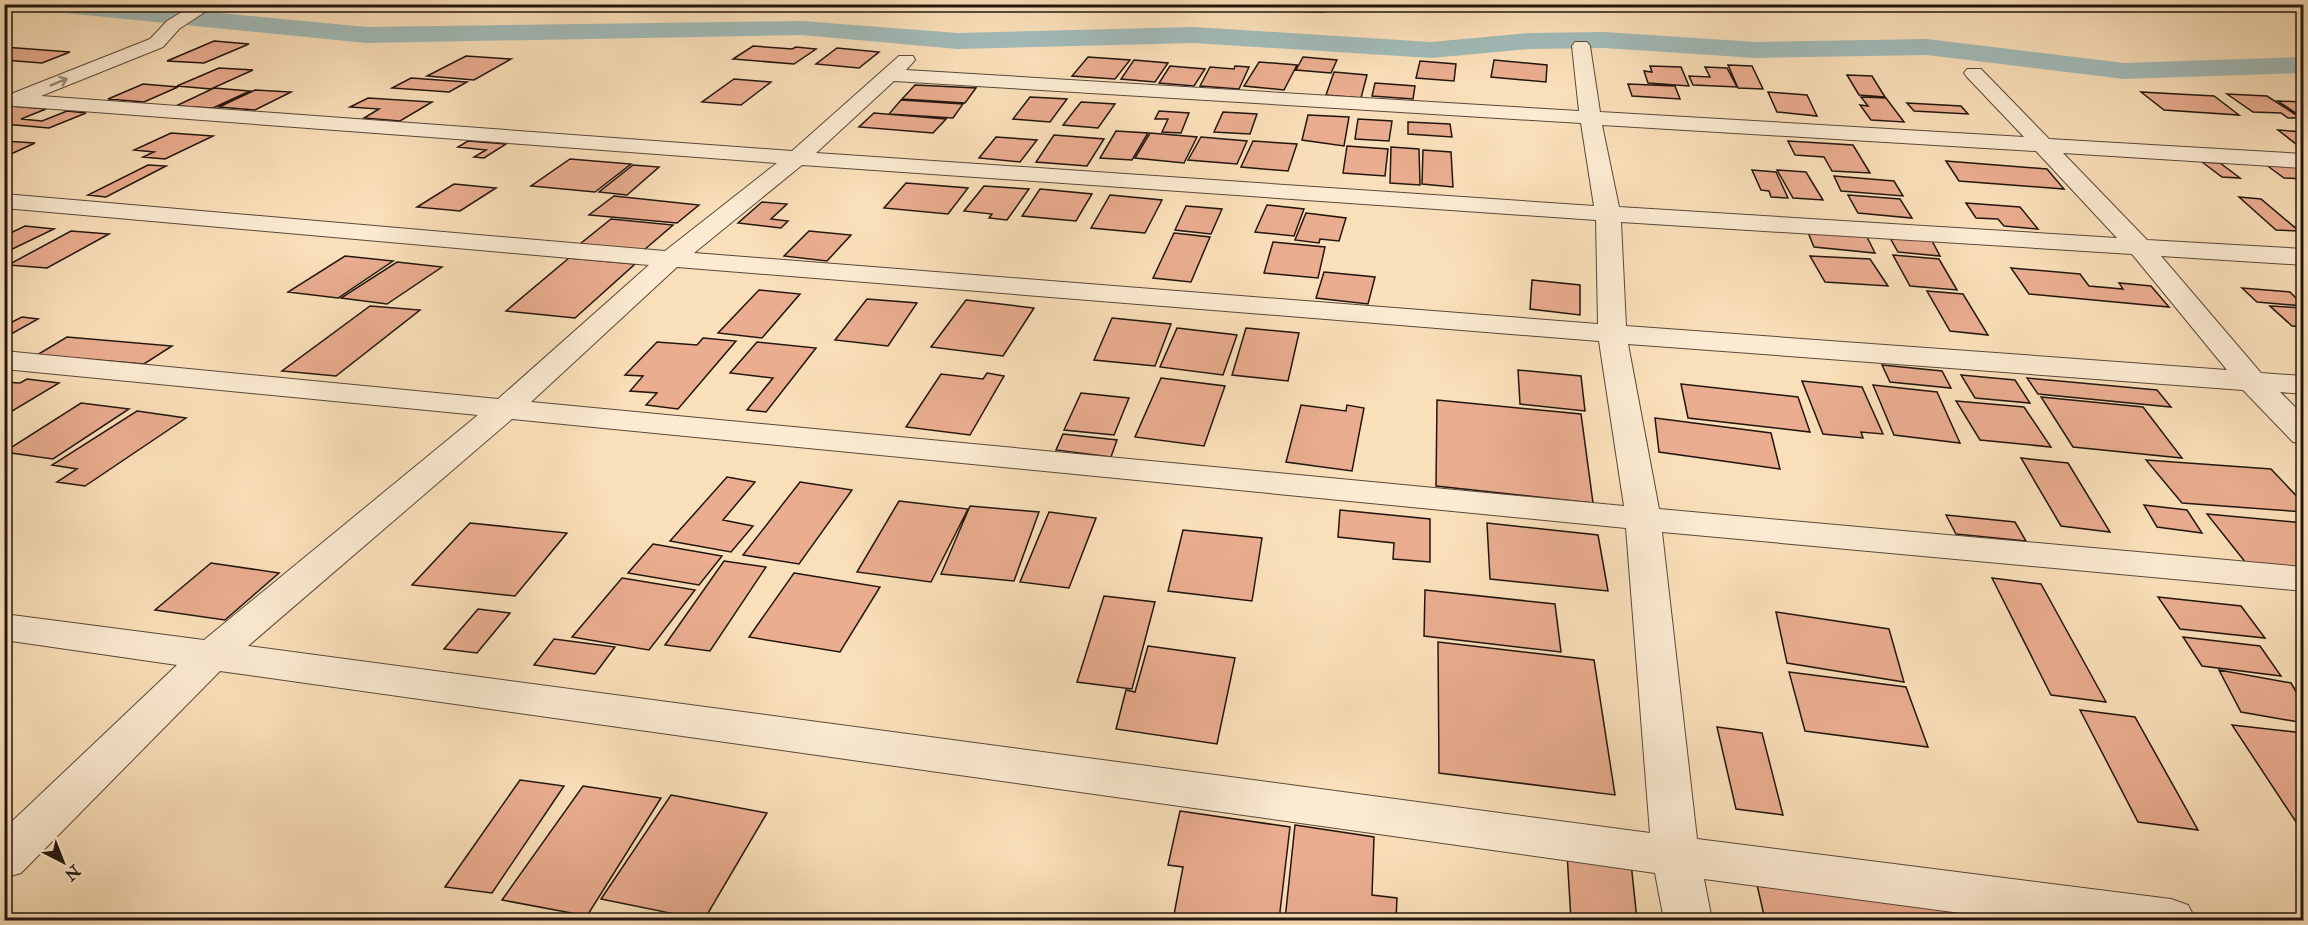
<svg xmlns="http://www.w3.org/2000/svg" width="2308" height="925" font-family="'IM FELL Double Pica',serif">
<rect width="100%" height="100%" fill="#fae0ba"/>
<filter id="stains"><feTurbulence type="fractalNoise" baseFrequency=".00333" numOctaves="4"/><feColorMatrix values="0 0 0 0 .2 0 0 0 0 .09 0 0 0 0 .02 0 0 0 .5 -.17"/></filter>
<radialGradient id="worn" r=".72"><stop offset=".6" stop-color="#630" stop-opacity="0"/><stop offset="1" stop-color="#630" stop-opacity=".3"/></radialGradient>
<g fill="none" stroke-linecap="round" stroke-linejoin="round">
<path fill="#a2bbb9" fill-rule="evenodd" d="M33,4H125L366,27L802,21L958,33L1193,27L1431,42L1530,33L1604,32L1756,42L1927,39L2124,63L2304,57V73L2124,79L1927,55L1756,58L1604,48L1530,49L1431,58L1193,43L958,49L802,35L366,43L45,11L37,9Z"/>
</g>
<path fill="#eaad90" stroke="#23160f" stroke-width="1.5" d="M1256,4L1324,5V12L1255,10Z
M214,41L249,44L204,63L167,61Z
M753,46L792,49L796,47L816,49L794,64L733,59Z
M4,47L70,52L42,63L4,60Z
M837,48L879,52L859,68L816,64Z
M466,56L511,59L474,80L427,76Z
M1088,57L1130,60L1115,79L1072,76Z
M1303,57L1337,60L1331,73L1296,70Z
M1134,60L1168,63L1155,82L1121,79Z
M1494,60L1547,65L1546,82L1491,77Z
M1420,61L1456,64L1454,81L1416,78Z
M1259,62L1297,65L1284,90L1244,86Z
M1728,65L1752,66L1763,89L1738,88Z
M1170,66L1205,69L1194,86L1159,83Z
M1235,66L1249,67L1239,89L1200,86L1210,67L1234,69Z
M1650,66L1681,67L1689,86L1648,83L1644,71L1652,72Z
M1705,67L1727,68L1737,87L1693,85L1689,76L1710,77Z
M219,68L253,70L211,89L177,86Z
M1334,72L1367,75L1361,98L1326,95Z
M1847,75L1872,76L1885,97L1859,95Z
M411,78L467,82L449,92L392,88Z
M734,79L771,82L741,105L702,102Z
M1375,83L1415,86L1413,99L1372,96Z
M143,84L178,87L144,102L108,99Z
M1628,84L1675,86L1680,99L1632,96Z
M915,85L976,88L965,103L902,99Z
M214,88L250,91L213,108L176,106Z
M255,90L291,92L255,110L219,107Z
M1768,92L1807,95L1817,116L1777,112Z
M2141,92L2214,96L2239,115L2164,110Z
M2227,94L2267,96L2301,118H2288L2281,113L2253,112Z
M1030,97L1067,99L1050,122L1013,119Z
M1861,97L1886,98L1904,122L1871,120L1860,105L1868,106Z
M368,98L432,102L400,121L364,118L379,109L350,107Z
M901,100L963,104L953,118L889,114Z
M2278,101L2304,102V118H2303Z
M1081,102L1115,104L1098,128L1063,125Z
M1907,103L1961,106L1968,114L1914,111Z
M12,106L46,109L21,119L42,121L67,111L86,113L49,128L4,124V109Z
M1159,111L1189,113L1181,133L1162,132L1168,119H1155Z
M1223,112L1257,114L1250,134L1214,132Z
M874,113L946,119L933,133L859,127Z
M1308,115L1349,117L1344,146L1302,140Z
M1358,119L1392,121L1389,141L1355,139Z
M1408,122L1450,124L1452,137L1408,134Z
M2278,130L2303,132L2304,148H2301Z
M1116,131L1148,133L1132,160L1100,158Z
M171,133L213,136L165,159L143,157L154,152L134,150Z
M1150,133L1197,137L1184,163L1135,158Z
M1054,135L1104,139L1087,166L1036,162Z
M996,137L1037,140L1020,162L979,158Z
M1201,137L1247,141L1237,164L1188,160Z
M4,141L35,143L11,154H4Z
M468,141L506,144L484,158L474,157L486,150L458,147Z
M1253,141L1297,144L1288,171L1241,167Z
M1788,141L1853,145L1870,173L1832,171L1824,157L1795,155Z
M1347,146L1388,149L1385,176L1343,173Z
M1391,147L1419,149L1420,185L1390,183Z
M1423,150L1451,152L1453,187L1422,184Z
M570,159L631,164L595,192L531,186Z
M1946,161L2047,169L2064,189L1959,181Z
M2202,162L2220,163L2240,178L2222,177Z
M2265,164L2304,166V179L2284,178Z
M148,165L166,166L106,197L88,195Z
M633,165L659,167L627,195L599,192Z
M1752,170L1776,172L1788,198L1771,197L1769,191L1761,190Z
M1777,170L1806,172L1823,200L1793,198Z
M1834,176L1894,181L1903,196L1841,191Z
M906,183L968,188L948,214L884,208Z
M454,184L496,188L460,211L417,207Z
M984,186L1029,189L1007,220L989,218L992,214L964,211Z
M1040,189L1092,194L1076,221L1022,216Z
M1110,195L1162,200L1145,233L1091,228Z
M1848,195L1900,199L1912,218L1858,213Z
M614,196L699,205L677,223L589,215Z
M2239,197L2261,199L2299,231L2276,230Z
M762,202L787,204L771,219L788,221L781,228L738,223Z
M1966,203L2020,207L2038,229L2004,226L1998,219L1976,218Z
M1267,205L1304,209L1294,236L1255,232Z
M1186,206L1222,209L1211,234L1175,230Z
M1306,213L1346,218L1339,241L1320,239L1319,243L1295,240Z
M611,219L673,225L644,250L580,244Z
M25,226L54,229L4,253V236Z
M1807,230L1866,235L1875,253L1814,247Z
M71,231L109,234L47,268L8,265Z
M809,231L851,235L827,261L784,256Z
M1174,233L1210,237L1191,282L1153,278Z
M1889,236L1931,239L1940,256L1898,252Z
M1273,242L1325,247L1318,278L1264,273Z
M1893,255L1939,259L1957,290L1910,286Z
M345,256L393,261L338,298L288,292Z
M1810,256L1870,259L1888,286L1825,282Z
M569,258L635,264L575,318L506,311Z
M397,262L442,267L387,304L341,298Z
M2011,268L2080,274L2089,286L2123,289L2119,283L2151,286L2169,307L2029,294Z
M1324,272L1375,277L1368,304L1316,298Z
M1532,280L1580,285V315L1530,309Z
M2242,288L2290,292L2304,306L2257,302Z
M759,290L800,294L762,338L718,333Z
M1927,291L1963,294L1988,335L1950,331Z
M867,299L917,303L888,346L835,340Z
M966,300L1034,308L1003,356L931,347Z
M370,306L420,310L336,376L282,371Z
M2270,306L2304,308V327L2292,326Z
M22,317L38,319L4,338V326Z
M1112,318L1171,324L1155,366L1094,360Z
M1177,328L1237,335L1223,375L1160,367Z
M1246,328L1299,333L1288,381L1232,375Z
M67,337L172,346L144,364L37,355Z
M703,338L736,341L678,409L646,405L657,393L630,391L643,376L625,375L657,342L697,345Z
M757,342L816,348L766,412L747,410L773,378L730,373Z
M1882,365L1942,371L1951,388L1890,382Z
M1518,370L1581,376L1585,411L1520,404Z
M987,373L1004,376L970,435L906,427L941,374L983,379Z
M1961,375L2015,380L2030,403L1975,398Z
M1161,378L1225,386L1204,446L1135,437Z
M2027,378L2157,390L2171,407L2038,394Z
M27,379L59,383L4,416V382L20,383Z
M1802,381L1862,387L1883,434L1861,432L1863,438L1823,434Z
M1681,384L1798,397L1810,432L1688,418Z
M1873,385L1937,392L1960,443L1894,435Z
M1081,393L1129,398L1114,435L1064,430Z
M2041,397L2143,407L2182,458L2073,447Z
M1437,400L1581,414L1593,503L1436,486Z
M1956,401L2024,407L2051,447L1980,440Z
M81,403L129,409L53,459L4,452Z
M1301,405L1346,411L1347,405L1364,408L1352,471L1286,462Z
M137,411L186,418L85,486L57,482L77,469L52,465Z
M1655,418L1771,433L1780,469L1659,452Z
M1063,434L1117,440L1111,457L1056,450Z
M2021,458L2068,463L2110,532L2061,526Z
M2146,460L2271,469L2304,504V512L2182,503Z
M727,477L755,482L723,520L753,526L731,552L670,541Z
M800,482L852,490L799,564L743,555Z
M899,501L968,509L931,582L857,572Z
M2144,505L2187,510L2202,533L2157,527Z
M970,506L1039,512L1014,581L941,574Z
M1340,510L1430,519V562L1393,559L1394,543L1338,537Z
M1049,512L1096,518L1069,588L1020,582Z
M2207,514L2304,523V569L2246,563Z
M1946,515L2015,522L2026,541L1956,534Z
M470,523L567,533L515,596L412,585Z
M1487,523L1598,535L1608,591L1490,579Z
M1183,530L1262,538L1252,601L1168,591Z
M653,544L722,556L699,585L628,573Z
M724,561L766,567L710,651L665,645Z
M211,563L279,573L225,620L155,610Z
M794,573L880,587L840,652L749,637Z
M622,578L695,590L649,650L572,637Z
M1992,578L2041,584L2106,702L2051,695Z
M1425,590L1555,604L1561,652L1424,636Z
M1104,596L1155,602L1132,689L1077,682Z
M2158,597L2241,606L2265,638L2180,629Z
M478,609L510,613L477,653L444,649Z
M1776,612L1889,629L1904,682L1787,663Z
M2183,637L2260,646L2281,676L2202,666Z
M554,639L615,647L595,674L534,665Z
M1438,642L1594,660L1615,795L1439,773Z
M1148,646L1235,658L1217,744L1116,729L1126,690L1135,692Z
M2219,670L2291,683L2304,705V723L2241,712Z
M1789,672L1906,687L1928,747L1805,731Z
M2080,710L2135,717L2198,830L2138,822Z
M2232,725L2304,733V834Z
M1717,727L1762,733L1783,815L1736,809Z
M520,780L564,786L492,893L445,887Z
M583,786L661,798L587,916L502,900Z
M671,795L767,813L704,920L601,899Z
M1180,811L1290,827L1279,920H1173L1183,867L1168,865Z
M1295,825L1374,837L1372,895L1397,898L1396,920H1285Z
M1567,853L1631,863L1637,920H1571Z
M1755,876L1958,906L1963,920H1765Z"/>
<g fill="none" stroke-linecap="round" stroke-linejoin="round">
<g stroke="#59483a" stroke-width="2">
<path id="minor" d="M195,4H217L179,29L163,47L41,96L792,151L899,56H913L915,60L906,70L1579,111L1572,46L1575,42H1587L1590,46L1600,112L2024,137L1967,77L1964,73L1967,69H1981L2049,139L2304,154V168L2063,153L2147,240L2304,249V265L2161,256L2261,373L2304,376V394L2280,392L2304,416V444L2293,442L2243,390L1628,344L1659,509L2304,567V591L1662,532L1697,839L2171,899L2188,905L2196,920H2013L1704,879L1712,920H1664L1655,873L220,671L21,873L4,878V829L177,665L4,640V614L204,640L478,415L4,369V351L498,399L649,265L4,208V194L665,251L777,163L14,106L7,104L4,101L7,96L16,92L150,39L167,21ZM894,81L1581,123L1594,206L816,153ZM1602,125L2036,151L2117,238L1619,207ZM802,165L1596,220L1598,324L694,253ZM1621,222L2132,254L2227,370L1626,326ZM677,267L1599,341L1624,506L531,402ZM512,419L1626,528L1650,833L248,646Z"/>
</g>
<use href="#minor" fill="#fcebd2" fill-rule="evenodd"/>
</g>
<defs><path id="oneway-shaft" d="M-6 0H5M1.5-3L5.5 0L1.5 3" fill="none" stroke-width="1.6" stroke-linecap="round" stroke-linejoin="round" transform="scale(1.5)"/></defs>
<use stroke="#9a8b7a" href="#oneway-shaft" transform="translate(59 82) rotate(-22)"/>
<rect width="2308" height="925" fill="none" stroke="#fae0ba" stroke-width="24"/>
<rect x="6" y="6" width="2296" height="913" fill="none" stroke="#23160f" stroke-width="3"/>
<rect x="12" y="12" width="2284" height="901" fill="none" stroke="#23160f" stroke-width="1.5"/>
<g transform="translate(63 862) rotate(138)" stroke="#fcebd2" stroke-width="4.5" paint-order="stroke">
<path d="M0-4.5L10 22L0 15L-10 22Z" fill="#23160f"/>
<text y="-9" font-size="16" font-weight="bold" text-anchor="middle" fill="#23160f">N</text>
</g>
<rect width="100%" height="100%" filter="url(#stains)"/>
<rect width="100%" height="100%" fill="url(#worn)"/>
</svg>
